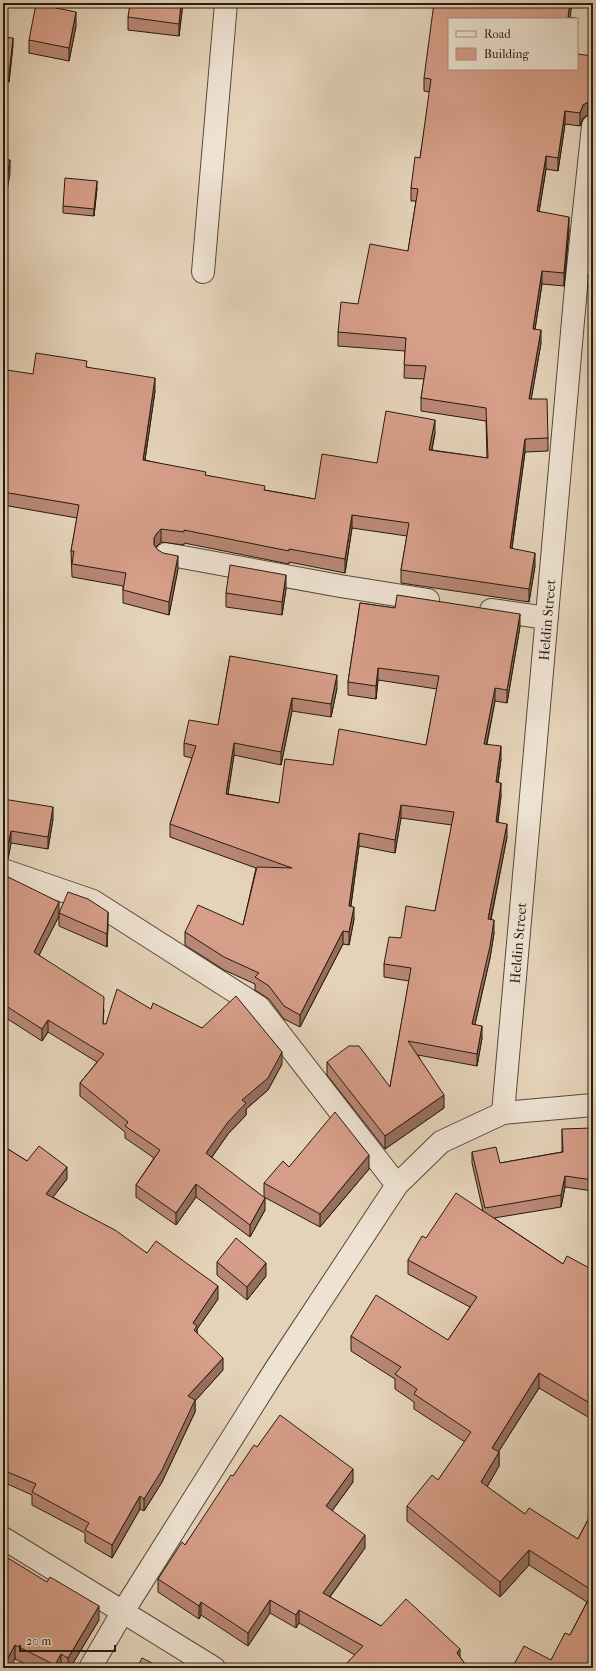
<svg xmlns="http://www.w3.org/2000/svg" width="596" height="1671" font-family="'IM FELL French Canon',serif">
<rect width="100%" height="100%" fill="#e5d3b9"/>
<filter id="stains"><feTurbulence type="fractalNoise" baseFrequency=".005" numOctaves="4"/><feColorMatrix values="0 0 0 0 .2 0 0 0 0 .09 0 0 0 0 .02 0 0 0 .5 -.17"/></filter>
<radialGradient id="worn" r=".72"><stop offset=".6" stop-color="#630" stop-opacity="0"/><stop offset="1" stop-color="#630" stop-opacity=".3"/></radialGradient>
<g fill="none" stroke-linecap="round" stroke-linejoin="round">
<g stroke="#56493a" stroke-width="24">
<path id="minor" d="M203,272L226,3
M166,554L340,586L428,600
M491,610L547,618
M3,870L93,901L259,1007L397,1185
M503,1113L576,287L593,126
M3,1538L214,1668
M90,1668L122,1613L275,1370L397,1185L441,1142L503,1113L593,1105"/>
</g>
<use href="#minor" stroke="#eee2d2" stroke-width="22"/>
</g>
<path fill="#b88775" stroke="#261b10" d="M183,3L179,36L128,30V17Z
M76,26L69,61L29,53V40Z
M3,37L13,45L9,82L3,81Z
M593,56V114L588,115L583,118L580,126L565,124L558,171L546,169L539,212L569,230L564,286L542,284L535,329L541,343L531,399L548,438V451L525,452L512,549L535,566L529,602L401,583V570L407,536L352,528L345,573L289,562V564L184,543V545L161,542L157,546L156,548L158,550L178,569L169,615L123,603V586L72,577L71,551L77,518L3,505V378L6,379L87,367L155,391L145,460L265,490L315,499L377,463L435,433L432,450L487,458L486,421L421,411V398L424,379L404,378L405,351L338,346V332L358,304L408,251L416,201H411V188L420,158L430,92L424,91V78L449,69Z
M97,188L94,216L63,213V206Z
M593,232V329H590V316L593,290H588V277Z
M286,589L282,615L226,607V593Z
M360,603L520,626L507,703L495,701L487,744L501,759L498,783L501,796L498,822L507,837L491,920L494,933L490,958L475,1024L482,1038L477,1066L418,1055L444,1108L385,1149L327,1075V1062L390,1087L409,981L384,977V964L401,938L435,911L452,825L401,818L395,853L359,846L351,906L354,919L349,945L343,944L300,1027L284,1019L269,999L255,990V984L224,970L185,945V932L243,925L256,868L170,837V824L192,758L184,756V743L218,725L230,656L337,688L331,717L292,711L281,765L234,755L228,794L279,803L333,765L426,745L437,689L378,680L376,699L348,695V682Z
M3,799L53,819L48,849L11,843L8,859L3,858Z
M3,871L5,875L59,911L108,925L107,947L59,926V916L39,955L104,1009L103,1024H106L151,1009L202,1028L282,1064L268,1090L246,1109V1115L228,1134L212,1157L265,1210L250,1237L196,1197L176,1225L136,1197V1185L154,1158L125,1138V1132L80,1096V1083L97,1062L48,1032L42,1041L3,1016Z
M562,1129L593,1159V1191L565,1187L561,1207L494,1218L563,1264L593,1270V1420L539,1388L499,1451V1466L487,1487L525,1514L578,1539L593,1510V1668L551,1660L570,1635L587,1602L529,1565L500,1597L407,1521V1506L438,1480L465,1442L414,1409V1402L395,1389V1379L351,1351V1336L448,1340L470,1307L408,1274V1260L426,1238L483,1211L472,1163V1152L500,1163L562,1152Z
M3,1146L27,1161L67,1179L53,1197L147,1253L218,1299L197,1329V1334L223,1370L195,1401V1412L162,1482L144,1511L140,1509L112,1558L85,1542V1533L32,1505V1495L3,1482Z
M289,1167L369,1169L320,1227L264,1197V1183Z
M217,1262L266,1276L247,1300L217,1275Z
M257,1447L353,1482L332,1511L365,1548L330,1597L381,1626L460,1657L468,1668H345V1665L355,1655L299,1623L296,1628L270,1613L248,1646L201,1615L199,1619L158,1592V1579L185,1545L233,1476Z
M3,1555L99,1620L70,1668H33L15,1659Z"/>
<path fill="#966e5f" stroke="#261b10" d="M181,3H183L179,36V24Z
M570,3H572L570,19H568Z
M76,12V26L69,61V48Z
M13,38V45L9,82V75Z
M588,102V115L583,118L580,126V113L583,105Z
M565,111V124L558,171V158Z
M546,156V169L537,224V211Z
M10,160V173L3,217V203Z
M97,181V188L94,216V209Z
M569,217V230L564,286V273Z
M542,271V284L533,342V329Z
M541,330V343L529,412V399Z
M155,378V391L143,473V460Z
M435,420V433L429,463V450Z
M525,439V452L510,561V548Z
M352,515V528L345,573V559Z
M161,529V542L157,546L154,551V538L157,533Z
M535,553V566L529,602V589Z
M178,556V569L169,615V602Z
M286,575V589L282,615V602Z
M520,614V626L507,703V690Z
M378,668V680L376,699V686Z
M337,675V688L331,717V704Z
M495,688V701L484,756V744Z
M292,698V711L281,765V752Z
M234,743V755L226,807V794Z
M501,746V759L496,795V782Z
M501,783V796L496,835V822Z
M401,805V818L395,853V840Z
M53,807V819L48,849V837Z
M507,824V837L488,932V919Z
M11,831V843L8,859V846Z
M359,833V846L349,918V906Z
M59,902V914V913V916L34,965V952Z
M354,907V919L349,945V932Z
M108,912V925L107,947V934Z
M494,920V933L490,958L472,1037V1024Z
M343,931V944L300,1027V1015Z
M48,1020V1032L42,1041V1029Z
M482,1026V1038L477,1066V1054Z
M282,1052V1064L268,1090L246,1109V1115L228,1134L206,1165V1153L242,1100Z
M444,1095V1108L385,1149V1136Z
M369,1155V1169L320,1227V1214Z
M67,1167V1179L46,1206V1194Z
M565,1176V1187L561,1207V1195Z
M196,1184V1197L176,1225V1213Z
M265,1198V1210L250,1237V1225Z
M266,1263V1276L247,1300V1287Z
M218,1286V1299L197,1329V1338L194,1343L193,1323Z
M223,1358V1370L195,1401V1412L162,1482L144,1511V1499L188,1396Z
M539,1373V1388L492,1462V1448Z
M499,1452V1466L481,1497V1482Z
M353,1469V1482L326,1519V1506Z
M140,1496V1509L112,1558V1545Z
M365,1535V1548L323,1606V1593Z
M529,1550V1565L500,1597V1582Z
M270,1600V1613L248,1646V1633Z
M201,1602V1615L199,1619V1606Z
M99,1606V1620L70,1668H68V1658Z
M299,1610V1623L296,1628V1615Z
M15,1645V1659L10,1668H3V1667Z
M460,1649V1662L457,1653Z
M61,1654V1668H55V1665Z"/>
<path fill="#d69d88" stroke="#261b10" d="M130,3H181L179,24L128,17Z
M434,3H570L568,17L576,18V19H449V69H577V54L593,56V101L588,102L583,105L580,113L565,111L558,158L546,156L537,211L569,217L564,273L542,271L533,329L541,330L529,399H547L548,438L525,439L510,548L535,553L529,589L401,570L409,523L352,515L345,559L289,549V551L184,530V532L161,529L157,533L154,538V545L158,550L163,553L178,556L169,602L123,590L126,573L72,564L74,551H71L79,505L3,492V378L6,379L7,370L33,374L36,353L87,361L86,367L155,378L143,460L206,472L205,475L265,486L264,490L315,499L322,454L377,463L386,411L435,420L429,450L488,458L486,408L421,398L426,366L404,365L406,338L338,332L341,302L358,304L370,244L408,251L418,189L411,188L415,157L420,158L431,79L424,78Z
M36,4L76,12L69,48L29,40Z
M3,37L13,38L9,75L3,74Z
M3,159L10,160L3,203Z
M65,178L97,181L94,209L63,206Z
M593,232V277H588Z
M593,288V316H590Z
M230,565L286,575L282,602L226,593Z
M397,595L520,614L507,690L495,688L484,744L501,746L496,782L501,783L496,822L507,824L488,919L494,920L490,946L472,1024L482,1026L477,1054L408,1041L444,1095L385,1136L327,1062L349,1046H359L390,1087L411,968L384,964L389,937L401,938L406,906L435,911L454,812L401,805L395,840L359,833L349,906L354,907L349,932L343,931L300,1015L284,1006L269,986L255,977L259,973L224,957L185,932L198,905L243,925L257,867L292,868L170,824L196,746L184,743L189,720L218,725L230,656L337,675L331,704L292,698L281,752L234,743L226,794L279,803L285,759L333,765L339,729L426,745L439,676L378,668L376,686L348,682L360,603L395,608Z
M3,799L53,807L48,837L11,831L8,846H3Z
M3,871L5,872L4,875L59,902L34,952L104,997L103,1024H106L117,989L151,1009L153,1003L202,1028L236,996L282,1052L268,1078L242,1100L246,1103L228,1122L206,1153L265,1198L250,1225L196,1184L176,1213L136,1185L160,1150L125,1126L128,1122L80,1083L104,1054L48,1020L42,1029L3,1004Z
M68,892L88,899L108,912L107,934L59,913Z
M335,1112L369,1155L320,1214L264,1183L283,1161L289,1167Z
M592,1128L593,1180L565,1176L561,1195L485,1208L472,1152L496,1147L500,1163L563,1152L562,1129Z
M3,1146L27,1161L39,1146L67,1167L46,1194L115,1230L147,1253L156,1241L218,1286L193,1323L197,1326L194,1330L223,1358L188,1396L195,1400L162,1470L144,1499L140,1496L112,1545L85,1530L89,1523L32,1492L36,1484L3,1470Z
M456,1193L563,1264L567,1256L593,1270V1405L539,1373L492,1448L499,1452L481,1482L525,1514L529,1508L578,1539L593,1510V1591L529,1550L500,1582L407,1506L432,1475L438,1480L471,1432L414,1394L417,1389L395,1374L401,1367L351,1336L376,1295L448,1340L477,1297L408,1260L422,1236L426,1238Z
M236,1238L266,1263L247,1287L217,1262Z
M280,1415L353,1469L326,1506L365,1535L323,1593L381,1626L406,1599L460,1649L457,1653L468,1668H348L345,1665L363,1646L299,1610L296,1615L270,1600L248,1633L201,1602L199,1606L158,1579L182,1542L185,1545L231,1475L233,1476L254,1445L257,1447Z
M3,1555L47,1582L50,1577L99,1606L68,1658L61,1654L55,1665L15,1645L3,1667Z
M593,1591V1668H512L524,1646L551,1660L565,1633L570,1635Z
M142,1658L162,1668H137Z"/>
<g text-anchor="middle" stroke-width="3" stroke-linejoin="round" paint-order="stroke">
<g font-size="14" fill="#261b10" stroke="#eee2d2">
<text transform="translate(547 620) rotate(-85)" y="5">Heldin Street</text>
<text transform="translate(518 943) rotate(-85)" y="5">Heldin Street</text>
</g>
</g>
<rect width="596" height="1671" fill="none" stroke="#e5d3b9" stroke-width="16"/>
<rect x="4" y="4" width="588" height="1663" fill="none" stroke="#261b10" stroke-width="2"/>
<rect x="8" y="8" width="580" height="1655" fill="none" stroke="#261b10"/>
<rect x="448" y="18" width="130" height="52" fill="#eee2d2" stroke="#9e9284"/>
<rect x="456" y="31" width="20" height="6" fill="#eee2d2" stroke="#9e9284"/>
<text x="484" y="38" font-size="12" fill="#261b10">Road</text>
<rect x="456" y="48" width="20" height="12" fill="#d69d88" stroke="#9e9284"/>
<text x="484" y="58" font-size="12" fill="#261b10">Building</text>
<path d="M20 1645v6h95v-6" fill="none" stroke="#261b10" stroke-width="2"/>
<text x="26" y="1645" font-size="12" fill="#261b10" stroke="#eee2d2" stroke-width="3" paint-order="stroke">20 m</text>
<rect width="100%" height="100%" filter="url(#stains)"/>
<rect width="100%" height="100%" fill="url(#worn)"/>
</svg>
